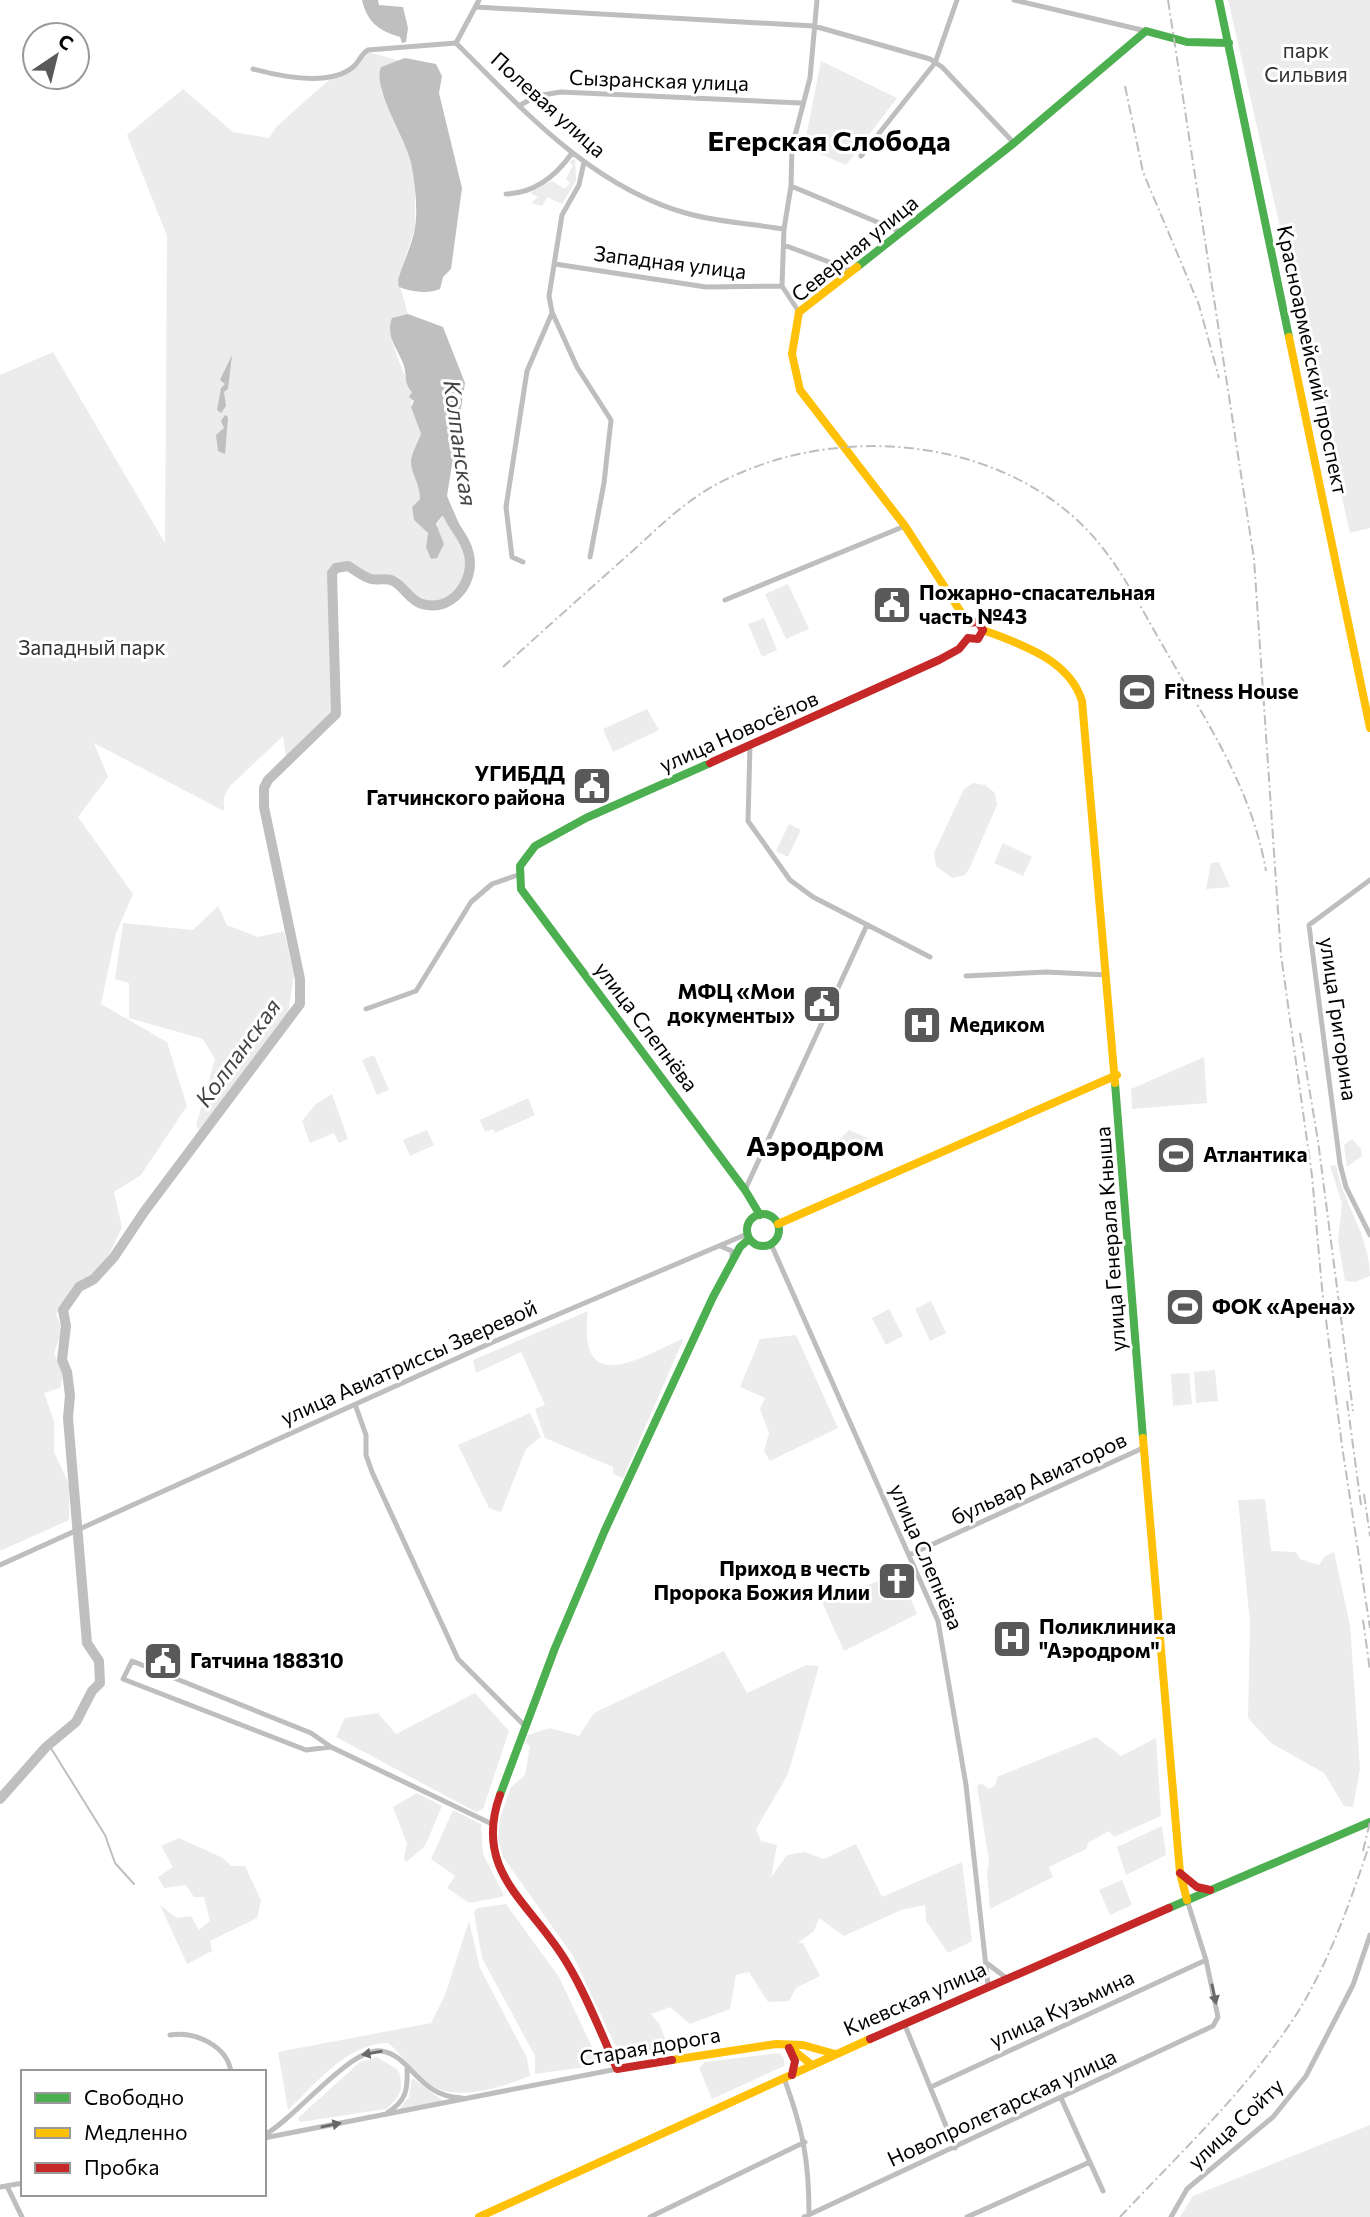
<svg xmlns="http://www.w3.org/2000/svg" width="1370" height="2217" font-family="Commissioner,sans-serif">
<rect width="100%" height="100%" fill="#fff"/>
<path fill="#ececec" d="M1228,0H1370V528L1350,533Z
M364,51L400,61L381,67V92L389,103L411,161L415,185V228L398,280L408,314L396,318C395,325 392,333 392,340C392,345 410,390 413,392L411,407L421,434C405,474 420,465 420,499L412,507L414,520L428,533L426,547L442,516L446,517L462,536L470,558L463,585L450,602L442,605L421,604L392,580L369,579L348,566L333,571L331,609L336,714L287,765L283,736L229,787L224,797V811L94,743L108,777L78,817L133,894L116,933L101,1004L167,1042L187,1106L141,1175L114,1192L122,1227L100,1274L77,1286L56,1314L62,1330L54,1353L63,1375L60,1388L44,1393L54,1421V1452L69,1484V1520L0,1551V375L53,352L165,543L167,236L127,135L183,89L233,132L269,138L277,126L330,79L353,67Z
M821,61L897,98L846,165L804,147Z
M575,159L576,181L562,204L547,197L542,206L531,203L538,197L530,193L552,181L565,189L570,183L566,179L573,165L569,162Z
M788,584L809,629L786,639L765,594Z
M764,618L777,650L762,657L748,624Z
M647,709L659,730L613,752L603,729Z
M973,783L985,785L995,793L997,805L970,867L965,875L952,878L936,866L934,853L964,789Z
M789,824L801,830L788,857L776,851Z
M1003,843L1032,857L1023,876L994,863Z
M1219,862L1230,887L1206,889L1211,863Z
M218,906L227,925L258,937L284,931L294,975L288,1014L201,1131L196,1126L215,1059L203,1039L129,1018V983L115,979L123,923L193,930Z
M374,1055L389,1090L377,1095L362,1060Z
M1204,1057L1207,1103L1132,1109L1131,1089Z
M332,1094L348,1139L339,1143L334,1133L310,1143L302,1121L316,1104Z
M528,1098L535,1115L495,1133L493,1129L485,1132L480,1120Z
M427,1130L434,1145L410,1156L403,1140Z
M849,1130L870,1139L872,1144L866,1147L861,1155L853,1152L845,1155L838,1141Z
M1352,1139L1361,1149L1362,1156L1347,1167L1344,1145Z
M1336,1165C1343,1203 1370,1237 1370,1276L1355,1282L1345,1281L1338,1240L1342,1204L1330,1166Z
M931,1301L946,1333L930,1341L915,1309Z
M889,1309L903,1336L886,1345L872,1318Z
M588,1311C577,1399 640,1358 684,1338L623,1478L613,1474V1467L545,1438L535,1409L545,1405L521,1352L476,1373L473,1360Z
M796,1335L838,1428L770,1461L764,1451L769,1433L760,1409L765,1398L740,1387L760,1339Z
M1215,1370L1218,1401L1196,1403L1194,1372Z
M1189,1373L1192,1404L1173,1406L1171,1374Z
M530,1413L541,1437L526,1449L501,1512L489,1508L458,1445Z
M1265,1499L1271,1551L1296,1552L1300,1559L1319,1565L1325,1556L1334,1552L1350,1625L1360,1769L1353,1807L1344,1806L1324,1773L1271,1743L1248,1718L1250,1623L1238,1500Z
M879,1581L888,1595L905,1585L917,1614L844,1651L822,1602Z
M724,1651L747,1693L806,1665L819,1666L788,1774L756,1829L761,1841L777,1845L771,1877L787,1855L804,1852L824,1859L856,1844L882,1897L962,1862L972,1941L948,1953L926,1921L925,1905L901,1910L844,1936L819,1918L814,1931L798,1943H803L820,1976L796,1988L789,2001L768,2002L749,1972L736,1975L730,2009L690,2024L670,2007L651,2014L660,2025L668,2047L664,2052L633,2058L617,2049L573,1956L503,1857L498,1839L500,1818L511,1787L525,1775L530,1746L525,1743L528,1735L550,1728L579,1736L594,1713Z
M475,1693L509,1731L483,1809L476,1812L336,1737L345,1718L378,1713L396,1734Z
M1096,1737L1121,1756L1156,1738L1161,1816L1114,1837L1109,1831L1088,1843L1086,1849L1049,1867L1053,1877L990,1909L987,1874L989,1861L977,1786L981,1783L989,1789L996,1785L997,1777Z
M417,1793L442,1806L425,1846L406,1862L404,1858L407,1844L393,1807Z
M453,1810L481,1824L483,1854L504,1895L501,1897L469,1903L447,1888L455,1876L431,1859Z
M1162,1826L1166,1855L1126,1875L1117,1847Z
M179,1838L223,1858L231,1866H245L261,1900L257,1918L210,1941L212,1951L187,1964L160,1905L177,1918L191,1916L199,1930L210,1921L204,1897H194L186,1885L164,1888L158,1877L173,1867L161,1846Z
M1122,1880L1132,1905L1110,1915L1099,1890Z
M506,1904L559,1977L598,2060L593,2066L535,2074V2056L482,1958L474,1912L477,1908Z
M469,1921L480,1968L527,2058L530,2076C501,2087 459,2102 430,2085C414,2075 403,2055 388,2043C346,2044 317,2083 288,2110L278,2052L431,2023L445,1995Z
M779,2053L784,2058V2066L712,2099L699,2068L705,2062Z
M377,2057L398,2070C405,2087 400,2098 386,2109L300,2122L298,2118L360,2062Z
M412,2078L443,2101L399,2109L409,2097Z
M1370,2125V2217H1180L1193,2196Z"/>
<path fill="#bfbfbf" d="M362,0H378L379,5L403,7L408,28L406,42L402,43L400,37C379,31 367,22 362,0Z
M405,58L436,64L442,76L439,93L462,188L451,269L443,277L440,289C428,294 411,292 399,287L398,280C403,263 412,245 415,228C418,209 415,182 411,163C406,138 372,89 381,67Z
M408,314L443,327L465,383L447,496L463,533L462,536L446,517L442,516L436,524L444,544L437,558L431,559L426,547L428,533L414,520L412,507L420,499C420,483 411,474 411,461C412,452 418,442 421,434L411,407L414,401L409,397L412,392C404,384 407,377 404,366C398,348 385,337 392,318Z
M232,355L228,389L224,392L226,406L221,413L217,410L221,388L225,384L220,380Z
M225,415L228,417L225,454L218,451L216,435L224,428L221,421Z"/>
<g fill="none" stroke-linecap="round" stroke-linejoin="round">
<path stroke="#bfbfbf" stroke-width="2" d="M49,1745L105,1835L115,1863L134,1884"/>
<path stroke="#bfbfbf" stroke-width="10" d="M0,1799L46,1747L76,1722L92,1691L100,1683L99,1661L87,1643L68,1418L70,1395L67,1372L62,1360L66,1326L63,1310L79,1287L94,1279L114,1257L144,1212L300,1004V979L264,807V788L268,780L336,714L332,573L336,568L348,566C355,570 363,577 371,579C379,581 386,577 393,581C404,586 409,600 422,604C451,613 475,582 469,555C466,538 453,528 447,512"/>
<path stroke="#bebebe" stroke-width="5" d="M1014,0L1146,31
M476,7L814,26L930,59L942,67L1014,143
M456,43C524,111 593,188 689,214C719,222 753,224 784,229
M456,43L479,0
M253,69C279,76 329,87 353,67C359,62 361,54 368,50L456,43
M519,106L536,96L561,92L801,103
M861,156L935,63L957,0
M584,162L579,185L562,215L549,296L552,312L577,367L611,420L604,483L590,557
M791,186L901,232
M506,194C535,193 556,176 572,153
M784,245L853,271
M555,264L706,287L782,286
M799,312L782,286L784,229L791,186L792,147L810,78L817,0
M523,562L512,557L506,507L527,371L552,313
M725,600L905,526
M750,746L748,821L790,880L813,897L930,957
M1370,880L1309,925L1340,1164L1346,1187L1370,1235
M966,976L1046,972L1107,975
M366,1009L416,991L471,902L492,884L518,875
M745,1190L867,925
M771,1244L938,1621L966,1785L988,1985
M720,1246L732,1251V1259
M356,1407L366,1435V1455L372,1472L458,1659L524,1725
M909,1555L1143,1448
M0,1565L493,1342L747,1234
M331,1747L311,1733L132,1661L123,1679L306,1750L331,1747L492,1824
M988,1964L1005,1977
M904,2023L955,2148
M170,2035C194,2031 227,2045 231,2072
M784,2078C803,2130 809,2160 809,2214
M931,2087L1206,1960
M1061,2098L1103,2191
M387,2113C406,2101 408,2090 407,2069
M264,2135C294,2120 350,2047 381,2051C412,2055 416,2096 462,2098
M264,2138L617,2069
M7,2186L22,2217
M0,2187L23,2183
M650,2217L805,2142
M804,2217L1213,2026L1218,2017L1206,1960L1187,1900
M967,2217L1090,2162
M1171,2217L1187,2189L1273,2117L1306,2076L1353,1985L1370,1935"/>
<path stroke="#4caf50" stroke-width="8" d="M1219,0L1289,337
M857,267L1014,143L1146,31L1187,42L1229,43
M710,763L586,818L535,846L520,866L521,889L745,1190L760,1215
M1115,1083L1143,1438
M747 1230a16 16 0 1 1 32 0a16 16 0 1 1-32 0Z
M500,1795L555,1648L605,1530L713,1297L740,1247L749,1239
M1169,1908L1370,1822"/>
<path stroke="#ffc107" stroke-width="8" d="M857,267L799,312L792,354L800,390L905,526L968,623
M1289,337L1370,728
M983,630C1020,644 1069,659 1082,701L1115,1083
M778,1224L1117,1075
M1143,1438L1180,1873L1187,1900
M787,2045L812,2065
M672,2060L776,2044L803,2045L835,2054
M479,2217L870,2039"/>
<path stroke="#c62828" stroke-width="8" d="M968,623L978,622L983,630
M968,638L978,639L983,630
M710,763L939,660L959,649L968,638
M500,1795C472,1873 532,1903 567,1963C587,1996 601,2033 617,2069L672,2060
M1180,1873L1197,1887L1210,1890
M870,2039L1169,1908
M789,2048L795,2061L792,2075"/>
<path stroke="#bebebe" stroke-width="2" stroke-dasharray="10 3.5 2 3.5" stroke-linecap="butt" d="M1168,0L1254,559L1281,955L1312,1176L1322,1288L1342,1446L1370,1628
M1125,86L1143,172L1199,305L1219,378
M503,667C544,630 585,593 627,556C656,530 684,501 719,483C829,425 984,434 1077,520C1113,553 1135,597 1159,639C1202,715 1251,784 1266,871
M1300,1033L1318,1141L1353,1411
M1347,1401L1361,1505
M1364,1494L1370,1536
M1363,1620L1370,1671
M1363,1851L1370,1822
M1120,2217C1181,2152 1247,2090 1296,2015C1330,1961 1350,1902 1370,1843"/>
</g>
<defs><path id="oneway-solid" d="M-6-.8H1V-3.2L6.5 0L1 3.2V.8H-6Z" transform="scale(1.75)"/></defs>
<g fill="#686868">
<use href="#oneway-solid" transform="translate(1214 1994) rotate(78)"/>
<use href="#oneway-solid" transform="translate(372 2053) rotate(170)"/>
<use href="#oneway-solid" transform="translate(331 2125) rotate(-11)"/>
</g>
<defs>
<g id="civic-square" transform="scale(2.0125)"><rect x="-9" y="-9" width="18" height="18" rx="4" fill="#595959" stroke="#fff"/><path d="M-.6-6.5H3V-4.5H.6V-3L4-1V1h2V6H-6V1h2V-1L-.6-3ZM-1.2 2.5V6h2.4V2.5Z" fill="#fff"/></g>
<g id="stadium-square" transform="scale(2.0125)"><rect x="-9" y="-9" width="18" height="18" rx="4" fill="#595959" stroke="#fff"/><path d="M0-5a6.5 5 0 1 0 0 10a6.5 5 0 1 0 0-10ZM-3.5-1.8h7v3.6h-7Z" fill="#fff"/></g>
<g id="hospital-square" transform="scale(2.0125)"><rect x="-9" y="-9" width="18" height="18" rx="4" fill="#595959" stroke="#fff"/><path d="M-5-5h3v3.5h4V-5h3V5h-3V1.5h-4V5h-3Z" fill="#fff"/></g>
<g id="church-square" transform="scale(2.0125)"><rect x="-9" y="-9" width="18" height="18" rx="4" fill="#595959" stroke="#fff"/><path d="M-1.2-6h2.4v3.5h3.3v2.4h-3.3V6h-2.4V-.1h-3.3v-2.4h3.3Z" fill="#fff"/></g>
</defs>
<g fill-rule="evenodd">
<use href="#civic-square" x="892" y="605"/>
<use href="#stadium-square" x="1137" y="692"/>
<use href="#civic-square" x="592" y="786"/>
<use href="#civic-square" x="822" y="1004"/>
<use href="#hospital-square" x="922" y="1025"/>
<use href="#stadium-square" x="1176" y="1155"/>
<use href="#stadium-square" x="1185" y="1307"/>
<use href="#church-square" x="897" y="1581"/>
<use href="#hospital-square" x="1012" y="1639"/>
<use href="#civic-square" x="163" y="1661"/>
</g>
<g text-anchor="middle" stroke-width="6" stroke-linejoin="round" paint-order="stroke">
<g font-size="21" fill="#333" stroke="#fff">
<text x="1306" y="58">парк<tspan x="1306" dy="24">Сильвия</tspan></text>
<text x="92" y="655">Западный парк</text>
</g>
<g font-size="21" fill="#000" stroke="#fff">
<text transform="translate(659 81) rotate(2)" y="7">Сызранская улица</text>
<text transform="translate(548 105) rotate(42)" y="7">Полевая улица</text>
<text transform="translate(855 249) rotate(-39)" y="7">Северная улица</text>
<text transform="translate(670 263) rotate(7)" y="7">Западная улица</text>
<text transform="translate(1312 360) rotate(78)" y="7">Красноармейский проспект</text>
<text transform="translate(739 732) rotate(-24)" y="7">улица Новосёлов</text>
<text transform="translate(1338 1019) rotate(82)" y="7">улица Григорина</text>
<text transform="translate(646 1027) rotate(53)" y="7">улица Слепнёва</text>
<text transform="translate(1111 1239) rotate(-94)" y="7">улица Генерала Кныша</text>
<text transform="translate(409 1363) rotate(-24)" y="7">улица Авиатриссы Зверевой</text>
<text transform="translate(1039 1479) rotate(-25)" y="7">бульвар Авиаторов</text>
<text transform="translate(926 1557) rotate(67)" y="7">улица Слепнёва</text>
<text transform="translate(915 1999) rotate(-24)" y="7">Киевская улица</text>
<text transform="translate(1062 2009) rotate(-25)" y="7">улица Кузьмина</text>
<text transform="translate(650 2047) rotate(-10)" y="7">Старая дорога</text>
<text transform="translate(1002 2108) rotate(-25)" y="7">Новопролетарская улица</text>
<text transform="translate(1236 2124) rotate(-43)" y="7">улица Сойту</text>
</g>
<g font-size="21" font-weight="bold" fill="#000" stroke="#fff" text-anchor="start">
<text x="919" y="600">Пожарно-спасательная<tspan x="919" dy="24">часть №43</tspan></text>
<text x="1164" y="699">Fitness House</text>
<text x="565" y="781" text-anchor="end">УГИБДД<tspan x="565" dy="24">Гатчинского района</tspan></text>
<text x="795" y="999" text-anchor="end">МФЦ «Мои<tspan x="795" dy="24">документы»</tspan></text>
<text x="949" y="1032">Медиком</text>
<text x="1203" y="1162">Атлантика</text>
<text x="1212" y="1314">ФОК «Арена»</text>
<text x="870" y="1576" text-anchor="end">Приход в честь<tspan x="870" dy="24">Пророка Божия Илии</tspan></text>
<text x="1039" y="1634">Поликлиника<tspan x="1039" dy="24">"Аэродром"</tspan></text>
<text x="190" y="1668">Гатчина 188310</text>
</g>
<g font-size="23" font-style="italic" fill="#444" stroke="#fff">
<text transform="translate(460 443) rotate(82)" y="8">Колпанская</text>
<text transform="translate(238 1053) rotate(-54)" y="8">Колпанская</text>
</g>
<g font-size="28" font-weight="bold" fill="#000" stroke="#fff">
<text x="829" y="151">Егерская Слобода</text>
<text x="815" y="1156">Аэродром</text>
</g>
</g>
<rect x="21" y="2070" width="245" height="126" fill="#ffffff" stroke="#999999" stroke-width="2"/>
<rect x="35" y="2093" width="35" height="10" fill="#4caf50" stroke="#999999" stroke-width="2"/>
<text x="84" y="2105" font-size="21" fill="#000000">Свободно</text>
<rect x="35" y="2128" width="35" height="10" fill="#ffc107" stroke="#999999" stroke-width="2"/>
<text x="84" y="2140" font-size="21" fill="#000000">Медленно</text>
<rect x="35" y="2163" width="35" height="10" fill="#c62828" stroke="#999999" stroke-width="2"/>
<text x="84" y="2175" font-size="21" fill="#000000">Пробка</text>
<g transform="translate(56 56) rotate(35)"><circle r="33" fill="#ffffff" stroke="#999999" stroke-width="2"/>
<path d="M0-5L12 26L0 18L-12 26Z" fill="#595959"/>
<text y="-10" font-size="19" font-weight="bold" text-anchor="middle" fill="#000000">С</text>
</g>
</svg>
